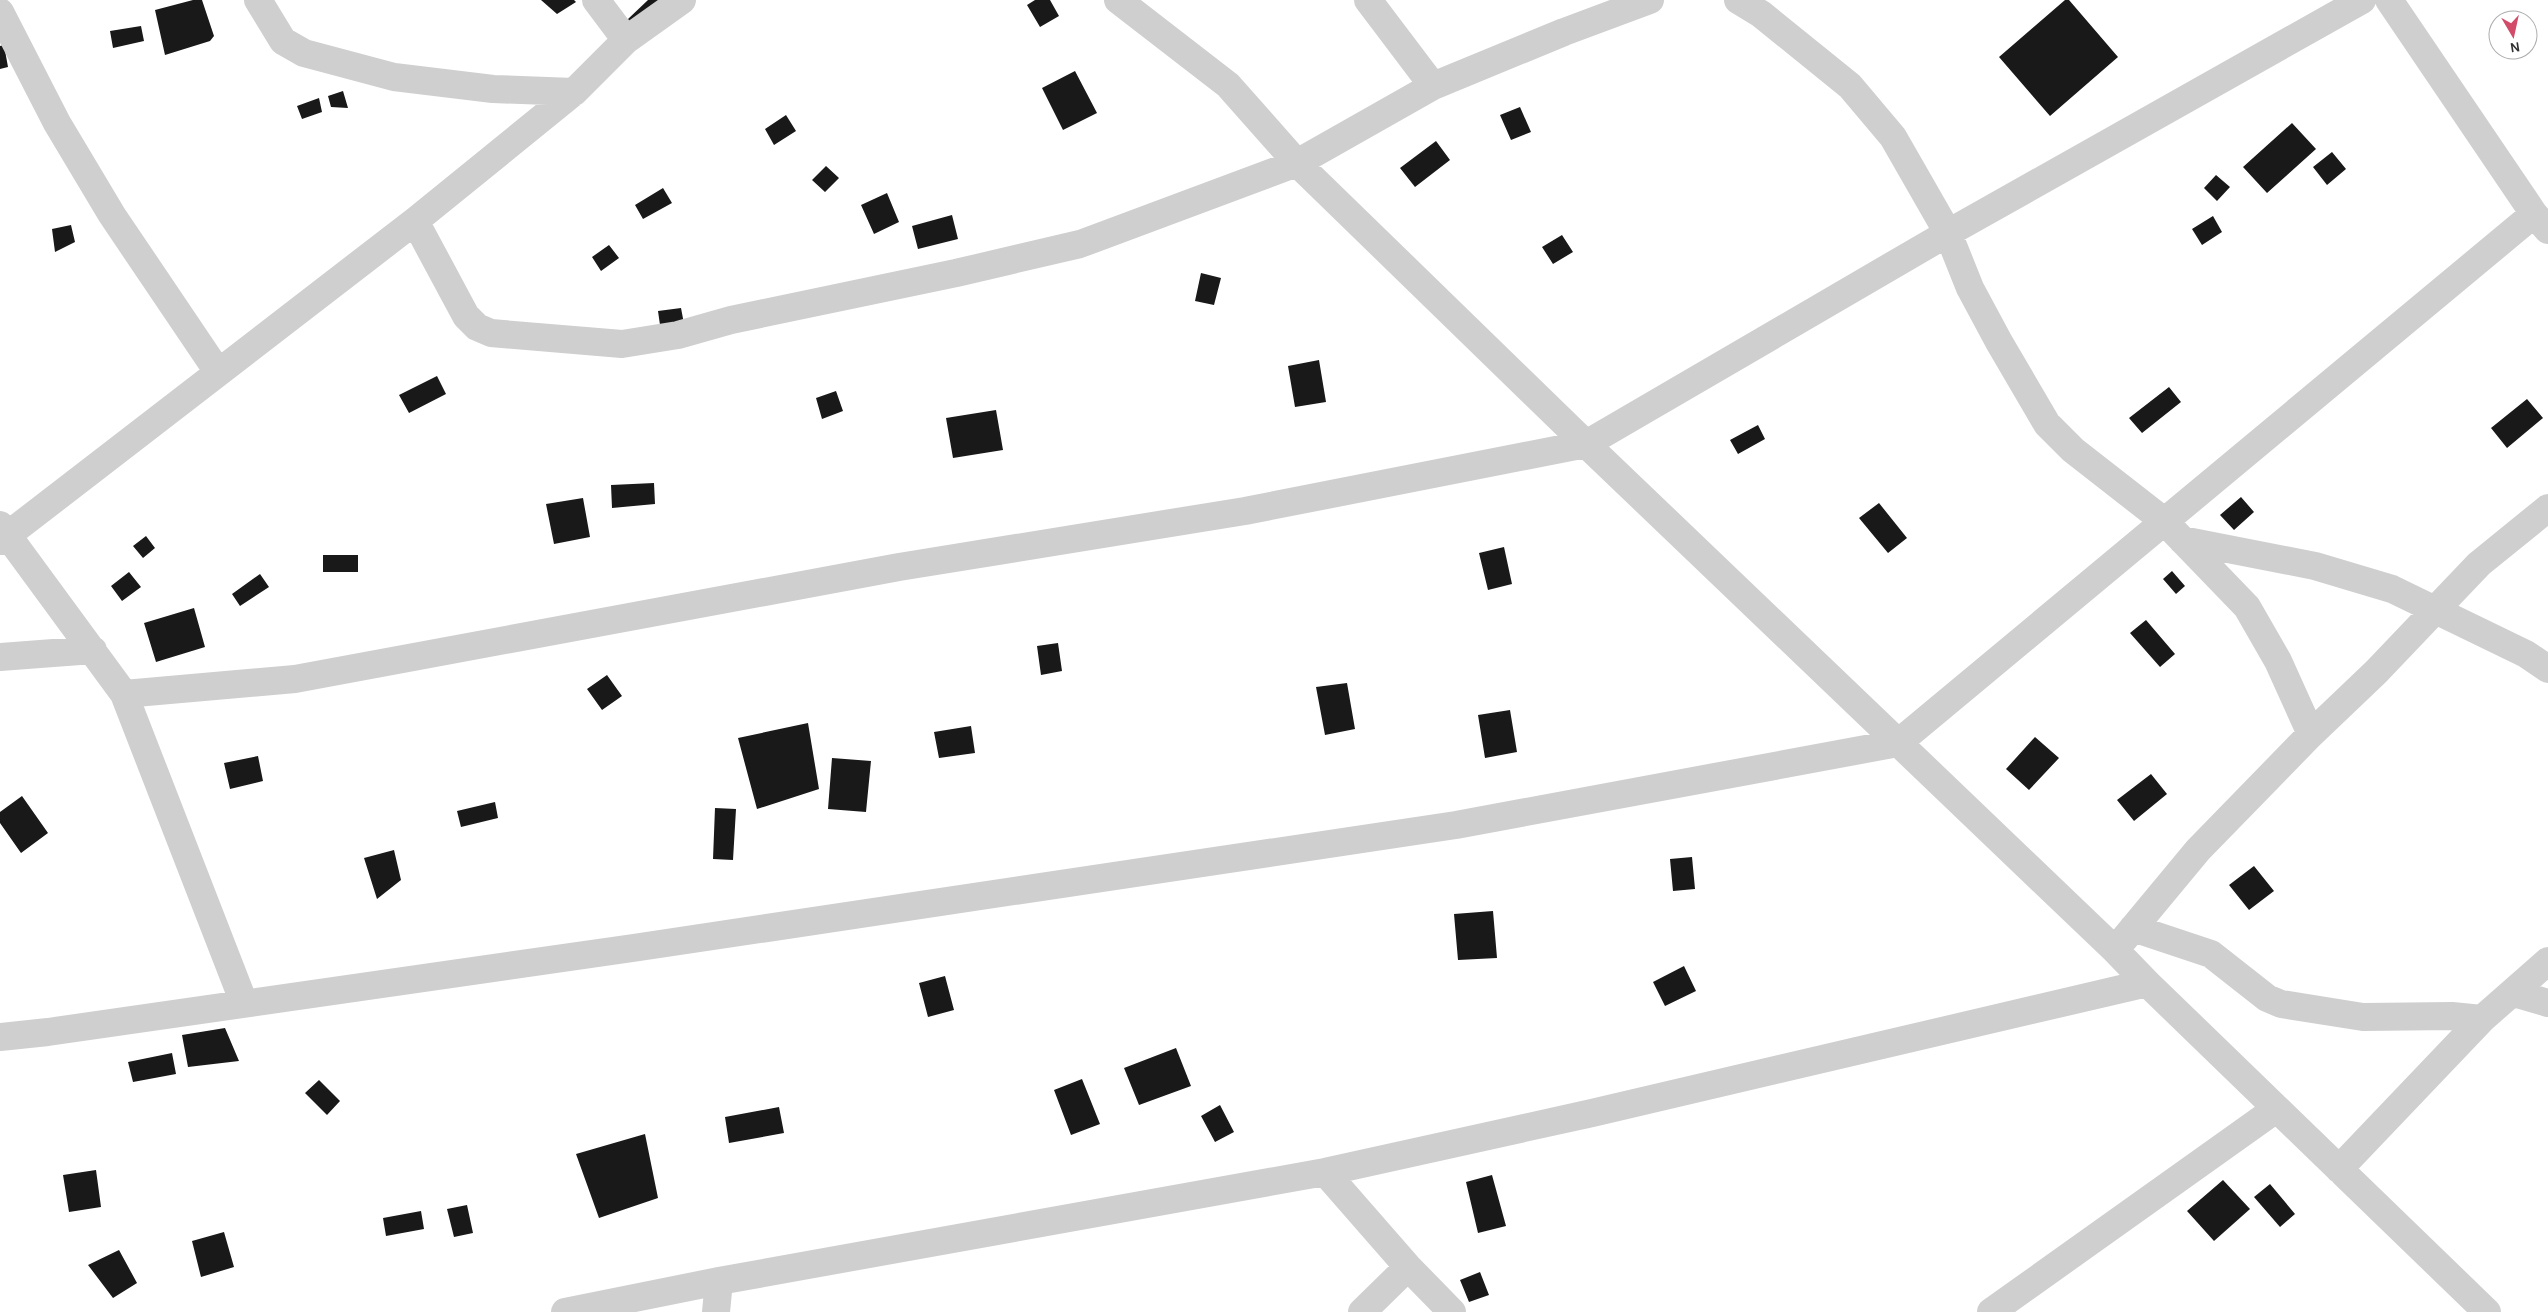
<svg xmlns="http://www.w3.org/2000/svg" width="2548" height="1312" font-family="Karla,sans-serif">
<rect width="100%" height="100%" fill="#fff"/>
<path fill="#191919" d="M193,0H202L214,36L210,41L165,55L155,10Z
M541,0H574L576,2L557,14Z
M648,0H663L638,32L628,19Z
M1035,0H1050L1059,16L1040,27L1027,5Z
M2065,0H2069L2118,57L2050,116L1999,57Z
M141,26L144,41L113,48L110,31Z
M4,45L8,67L0,69V46Z
M1075,71L1097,113L1063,130L1042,88Z
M343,91L348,108L331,107L328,96Z
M319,98L322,112L302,119L297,106Z
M1520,107L1531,132L1511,140L1500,115Z
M786,115L796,131L774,145L765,129Z
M2292,123L2316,149L2267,193L2243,167Z
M1436,141L1450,160L1415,187L1400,168Z
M2332,152L2346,169L2327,185L2313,167Z
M826,166L839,178L825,192L812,180Z
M2216,175L2230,187L2217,201L2204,188Z
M663,188L672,203L643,219L635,205Z
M887,193L899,222L874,234L861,205Z
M952,215L958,239L918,249L912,226Z
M2213,216L2222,232L2202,245L2192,229Z
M71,225L75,242L55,252L52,229Z
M1562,235L1573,252L1553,264L1542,247Z
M609,245L619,258L601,271L592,257Z
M1201,273L1221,278L1214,305L1195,301Z
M681,308L685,329L661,332L658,311Z
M1319,360L1326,402L1295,407L1288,366Z
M437,376L446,394L409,413L399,395Z
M2169,387L2181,402L2142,433L2129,418Z
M836,391L843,411L822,419L816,398Z
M2527,399L2543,418L2507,448L2491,428Z
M996,410L1003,450L953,458L946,418Z
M1758,425L1765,439L1738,454L1730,440Z
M654,483L655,504L612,508L611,485Z
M2241,497L2254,512L2234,530L2220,515Z
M583,498L590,537L554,544L546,504Z
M1879,503L1907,538L1888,553L1859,518Z
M146,536L155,548L143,558L133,546Z
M1504,547L1512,584L1488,590L1479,553Z
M323,555H358V572H323Z
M2172,571L2185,586L2176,594L2163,579Z
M129,572L141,587L122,601L111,586Z
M260,574L269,587L240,606L232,594Z
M194,608L205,647L156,662L144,623Z
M2146,620L2175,654L2160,667L2130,633Z
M1058,643L1062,671L1041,675L1037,646Z
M607,675L622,696L602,710L587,689Z
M1347,683L1355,729L1325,735L1316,687Z
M1510,710L1517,752L1485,758L1478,715Z
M808,723L819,789L757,809L738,738Z
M971,726L975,753L939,758L934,732Z
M2035,737L2059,758L2029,790L2006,769Z
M258,756L263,781L230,789L224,763Z
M832,758L871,761L866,812L828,809Z
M2151,774L2167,794L2134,821L2117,800Z
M22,796L48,833L21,853L0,823V812Z
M495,802L498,818L461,827L457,811Z
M715,808L736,809L733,860L713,859Z
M394,850L401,880L377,899L364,858Z
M1692,857L1695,889L1673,891L1670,859Z
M2254,866L2274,891L2249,910L2229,885Z
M1493,911L1497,958L1458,960L1454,914Z
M1684,966L1696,991L1665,1006L1653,982Z
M945,976L954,1010L928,1017L919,983Z
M225,1028L239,1061L188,1067L182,1035Z
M1176,1048L1191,1086L1139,1105L1124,1068Z
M172,1053L176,1074L133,1082L128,1062Z
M1082,1079L1100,1124L1071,1135L1054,1090Z
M319,1080L340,1101L327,1115L305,1093Z
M1220,1105L1234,1132L1215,1142L1201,1116Z
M779,1107L784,1133L729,1143L725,1117Z
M645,1134L658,1198L599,1218L576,1154Z
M96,1170L101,1207L69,1212L63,1175Z
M1492,1175L1506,1226L1478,1233L1466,1182Z
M2223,1180L2250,1209L2214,1241L2187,1211Z
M2270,1184L2295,1214L2280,1227L2254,1197Z
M467,1205L473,1233L454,1237L447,1209Z
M421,1211L424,1229L386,1236L383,1218Z
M224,1232L234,1267L201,1277L192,1241Z
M119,1250L137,1283L113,1298L88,1265Z
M1480,1272L1489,1295L1469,1302L1460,1280Z"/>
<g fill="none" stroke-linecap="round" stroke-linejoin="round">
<path stroke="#cfcfcf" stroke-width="28" d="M258,0L283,41L304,53L394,77L493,89L574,92
M596,0L626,40
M1118,0L1228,85L1297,163L1586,444L2115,950L2147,983L2487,1312
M1368,0L1433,86
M1738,0L1761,14L1850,86L1893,137L1948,233L1970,288L1999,342L2047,424L2073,450L2164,521L2247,607L2278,661L2311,734
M2389,0L2534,214L2548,230
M0,12L57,123L112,215L218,372
M415,221L466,316L477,327L491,333L622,344L678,335L731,320L956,273L1080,244L1297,163L1433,86L1564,32L1650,0
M0,525L124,694L295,679L899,567L1245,511L1586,444L1948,233L2362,0
M2182,540L2315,566L2392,589L2526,654L2548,669
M0,541L415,221L574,92L626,40L682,0
M0,657L93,650
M124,694L244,1003
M2133,928L2211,954L2267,998L2281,1004L2363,1017L2452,1016L2482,1019
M2115,950L2198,850L2311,734L2376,672L2479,564L2548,508
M2514,993L2548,1003
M0,1037L48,1032L633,948L1456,825L1898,743L2534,214
M2339,1169L2482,1019L2548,961
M1325,1172L1408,1267L1452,1312
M565,1312L719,1281L1325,1172L1592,1113L2147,983
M716,1312L719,1281
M1362,1312L1408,1267
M1991,1312L2276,1109"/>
</g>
<g transform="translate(2513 35) rotate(171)"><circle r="24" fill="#ffffff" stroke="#adadad"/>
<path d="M0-4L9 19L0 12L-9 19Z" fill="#d24b69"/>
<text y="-8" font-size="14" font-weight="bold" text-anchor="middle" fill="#323232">N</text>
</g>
</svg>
